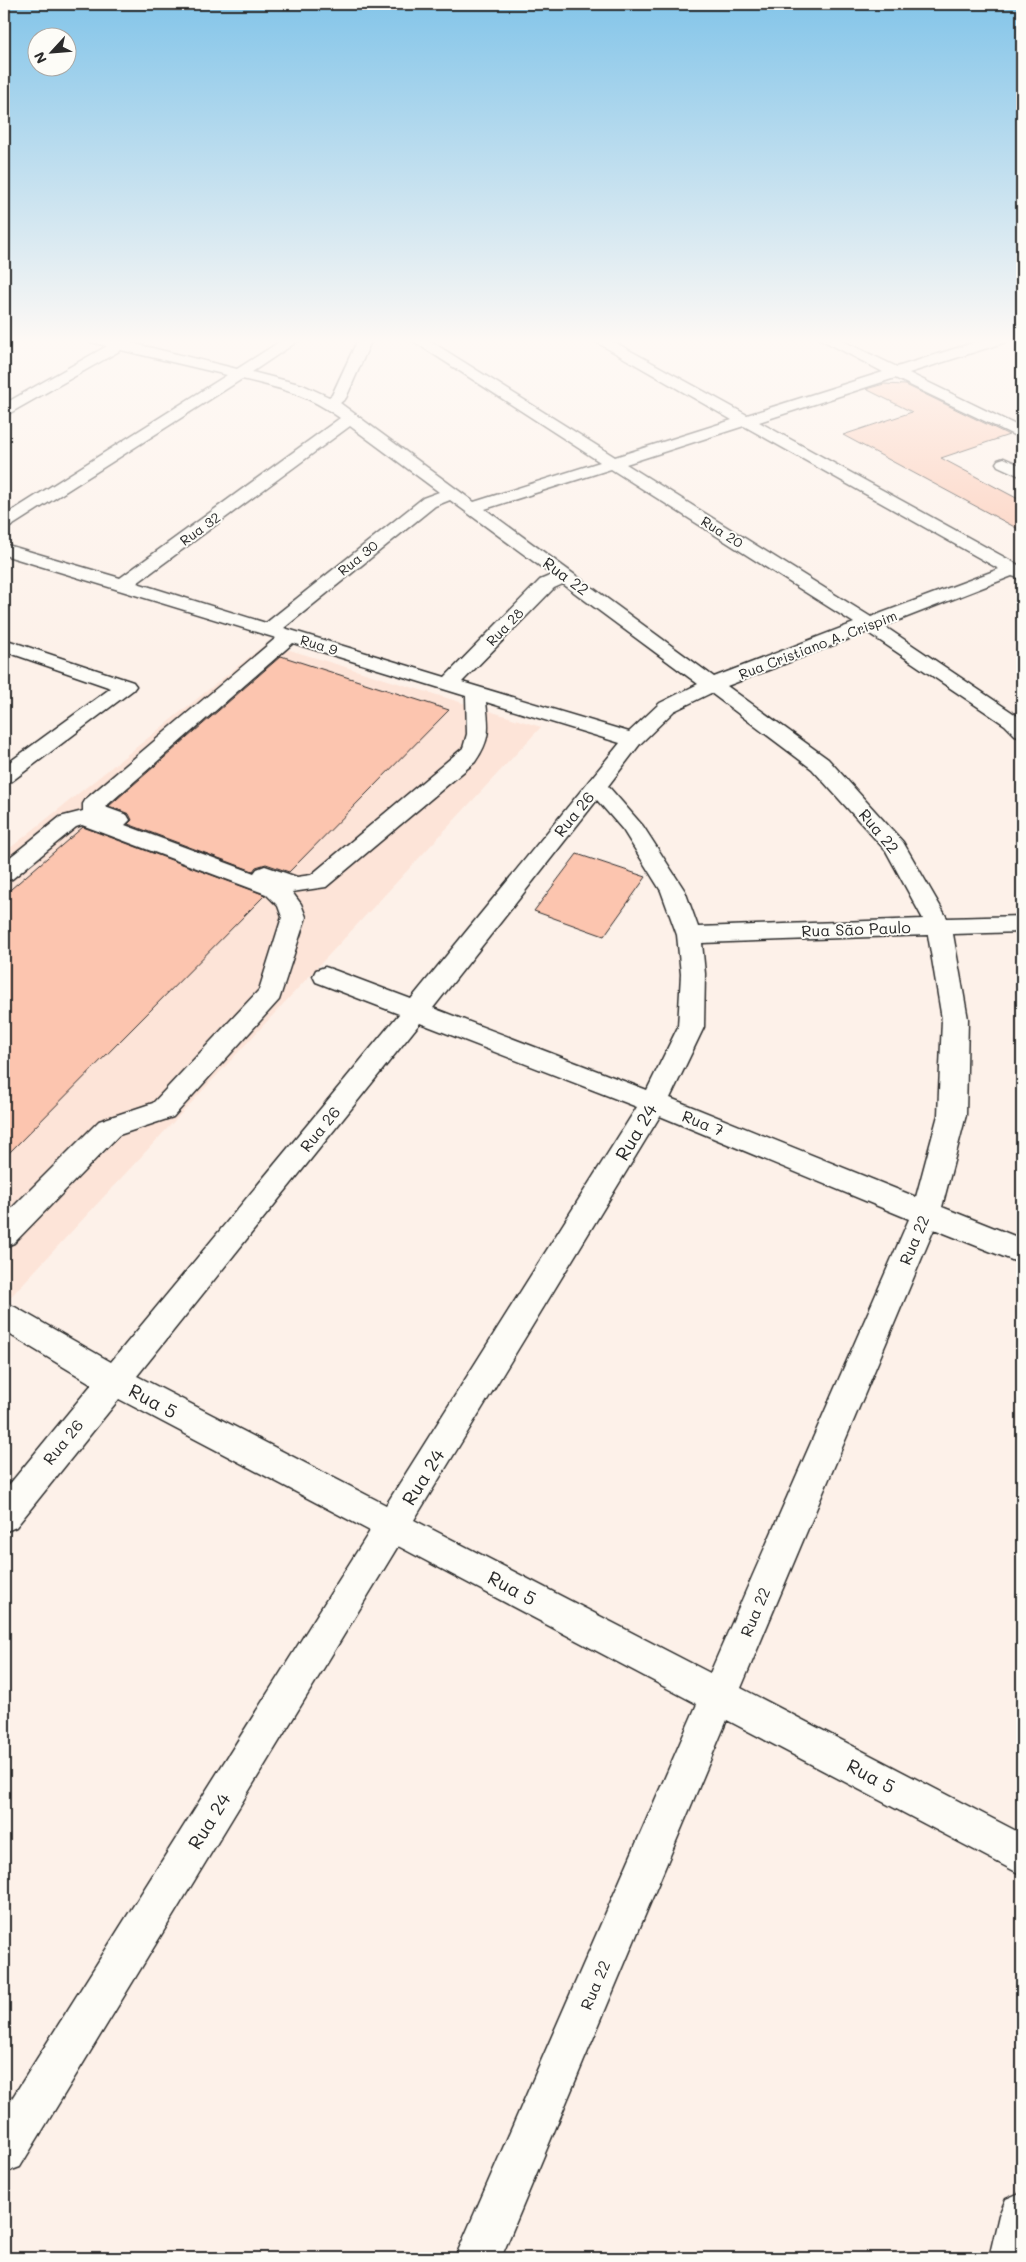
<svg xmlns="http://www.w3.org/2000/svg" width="1026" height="2262" font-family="Mali,sans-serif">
<rect width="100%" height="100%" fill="#fdf1e9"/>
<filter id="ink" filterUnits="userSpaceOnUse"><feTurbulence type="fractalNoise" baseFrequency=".02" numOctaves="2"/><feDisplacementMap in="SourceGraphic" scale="10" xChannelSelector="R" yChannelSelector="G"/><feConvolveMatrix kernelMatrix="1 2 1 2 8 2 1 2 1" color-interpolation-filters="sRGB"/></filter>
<g filter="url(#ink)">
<path fill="#fde4d8" d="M267,643L541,727L4,1304V853Z"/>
<path fill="#fcc5af" stroke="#2b2b2b" d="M884,384L906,385L1009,435L941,458L1022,501V531L843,435L912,412L866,389Z
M281,656L449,710L289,872L266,864L256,867L253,871L128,824L132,820L129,814L109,806Z
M83,827L265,895L4,1158V895Z
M577,854L646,877L604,936L534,911Z"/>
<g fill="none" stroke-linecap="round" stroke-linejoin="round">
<g stroke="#2b2b2b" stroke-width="3">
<path id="minor" d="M89,339H132V343L237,369L284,339H301L252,372L303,385L329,397L332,395L358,339H372L346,398L340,403L474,502L600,462L410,339H427L615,457L732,420L591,339H609L747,415L883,372L820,339H839L897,367L985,339H1008L1006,342L909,373L1022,428V439L895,378L759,422L1022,567V579L1012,576L884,626L1019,717L1022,720V737L1015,735L1005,725L867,632L727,686L828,759L903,842L947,918L1022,916V932L953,934L968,1019L966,1115L942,1207L1022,1239V1264L934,1229L741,1688L1022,1834V1875L727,1720L501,2258H455L697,1704L398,1546L20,2167L4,2173V2111L370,1531L119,1399L16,1527L4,1532V1491L92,1384L4,1331V1303L15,1307L111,1362L399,1014L316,982L313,976L316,970L325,967L334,970L411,999L620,743L486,702C489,728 491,739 475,762L326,887L292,892L301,904L306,917L279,1000L173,1117L119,1135L14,1243L4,1247V1216L99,1121L153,1103L259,990L282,917L278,906L266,894L82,825L76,827L12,879L4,881V862L60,817L83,811V804L86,799L276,638L4,555V544L120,578L340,418C307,394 280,388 242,379L10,527L4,528V516L227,375L121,350L10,413L4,415V404L107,346L91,342ZM350,426L439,492L423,498L266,623L137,583ZM744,426L999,569L871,617L626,464ZM611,469L854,623L714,677L485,509ZM450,500L552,575L540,580L445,677L284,628L435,506ZM563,584L698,684L660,703L629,732L462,682L554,588ZM293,643L466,696L467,734L463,748L311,875L297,877L265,866L257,869L254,873L125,825L130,820L127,815L105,807ZM711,693L812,769L886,851L923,919L698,927L685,891L643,826L608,786L640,744L674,711ZM597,800L623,830L661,891L677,935L681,974L678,1027L647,1090L433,1008ZM928,935L942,1019L938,1115L916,1197L670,1098L704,1027L705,974L702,943ZM420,1023L637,1107L386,1505L137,1376ZM660,1116L909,1219L710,1673L414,1520Z
M1004,458L1022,466V477L998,466L996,463L998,460Z
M4,639L133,682L136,686L133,690L12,781L4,783V766L111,688L4,651Z
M1022,2192V2258H989L999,2215L1006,2199Z"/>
</g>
<use href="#minor" fill="#fdfcf7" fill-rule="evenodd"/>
</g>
</g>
<linearGradient id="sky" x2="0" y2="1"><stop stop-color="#84c5e9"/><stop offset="0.52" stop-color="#fef9f5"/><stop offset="1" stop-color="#fef9f5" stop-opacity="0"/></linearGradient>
<rect width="1026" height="656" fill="url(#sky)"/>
<g text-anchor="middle" stroke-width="4" stroke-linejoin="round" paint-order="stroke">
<g font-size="14" fill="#2b2b2b" stroke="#fdfcf7">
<text transform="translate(200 529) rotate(-36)" y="5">Rua 32</text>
<text transform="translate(722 532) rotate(32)" y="5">Rua 20</text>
<text transform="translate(358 558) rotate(-39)" y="5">Rua 30</text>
<text transform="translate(505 627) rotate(-46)" y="5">Rua 28</text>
<text transform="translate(319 645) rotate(17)" y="5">Rua 9</text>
<text transform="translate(818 645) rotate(-21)" y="5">Rua Cristiano A. Crispim</text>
</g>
<g font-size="16" fill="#2b2b2b" stroke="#fdfcf7">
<text transform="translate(566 576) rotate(36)" y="6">Rua 22</text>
<text transform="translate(574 814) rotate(-51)" y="6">Rua 26</text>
<text transform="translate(879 831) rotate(50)" y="6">Rua 22</text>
<text transform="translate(856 929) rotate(-2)" y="6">Rua São Paulo</text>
<text transform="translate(703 1123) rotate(22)" y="6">Rua 7</text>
<text transform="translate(320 1129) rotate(-51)" y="6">Rua 26</text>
<text transform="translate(914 1240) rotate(-67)" y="6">Rua 22</text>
<text transform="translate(63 1442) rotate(-51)" y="6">Rua 26</text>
<text transform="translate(755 1612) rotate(-67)" y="6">Rua 22</text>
<text transform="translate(595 1985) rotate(-67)" y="6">Rua 22</text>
</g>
<g font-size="19" fill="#2b2b2b" stroke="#fdfcf7">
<text transform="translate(636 1132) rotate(-59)" y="7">Rua 24</text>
<text transform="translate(153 1401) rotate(28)" y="7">Rua 5</text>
<text transform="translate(423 1477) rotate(-58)" y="7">Rua 24</text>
<text transform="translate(512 1588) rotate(28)" y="7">Rua 5</text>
<text transform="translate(871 1776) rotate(28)" y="7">Rua 5</text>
<text transform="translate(209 1821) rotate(-58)" y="7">Rua 24</text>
</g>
</g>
<rect width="1026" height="2262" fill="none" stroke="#fdfcf7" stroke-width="20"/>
<rect x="10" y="10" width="1006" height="2242" fill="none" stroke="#2b2b2b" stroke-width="2" filter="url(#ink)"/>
<g transform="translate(52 52) rotate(244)"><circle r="24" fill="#fdfcf7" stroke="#a9a8a5"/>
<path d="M0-4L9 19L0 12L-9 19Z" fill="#2b2b2b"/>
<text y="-8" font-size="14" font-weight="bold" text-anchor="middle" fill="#2b2b2b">N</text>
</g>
</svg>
